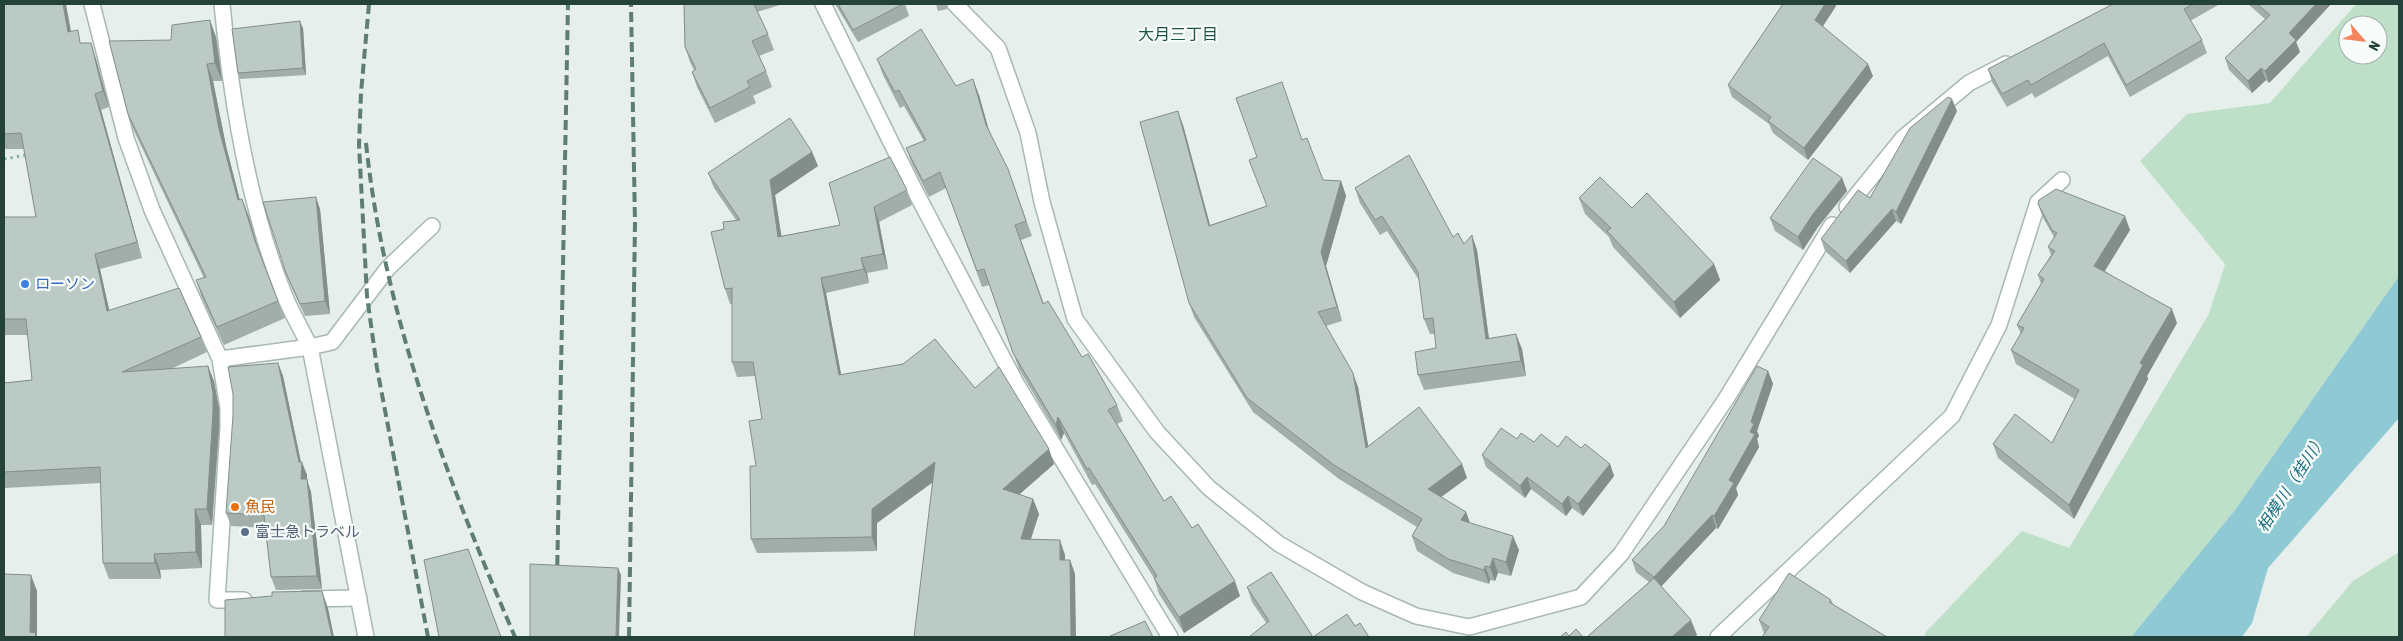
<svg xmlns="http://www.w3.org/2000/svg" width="2403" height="641" font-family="'Asap Condensed','Noto Sans JP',sans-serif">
<rect width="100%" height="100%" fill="#e6efeb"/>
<path fill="#bfe0c8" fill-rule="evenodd" d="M2356,4H2399V276L2235,510L2131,637H1924L1926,632L2022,531L2069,548L2209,314L2225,264L2140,161L2187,114L2270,103ZM2348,25H2378V55H2348Z
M2399,552V637H2306L2353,581Z"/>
<path fill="#8ec9d4" d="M2399,276V418L2268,568L2252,623L2242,637H2131L2235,510Z"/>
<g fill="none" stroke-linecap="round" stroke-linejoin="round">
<g stroke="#a8b8b2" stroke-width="18">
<path id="service" d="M310,347L332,342L388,268L432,226
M1718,637L1952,416L1999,325L2038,202L2062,180"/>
</g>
<g stroke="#a8b8b2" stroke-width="18">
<path id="minor" d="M92,4L126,138L152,210L220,359L228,408V428L217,600H244
M823,4L913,187L1017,385L1170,637
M955,4L998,48L1028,133L1042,202L1075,319L1157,432L1209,488L1279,544L1362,592L1416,616L1469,627L1581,597L1621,554L1726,399L1832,225
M1847,207L1903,138L1969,83L2006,64
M220,359L310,347C301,328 289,309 282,289C247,200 231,98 222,4
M304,599L359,598"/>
</g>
<g stroke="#a8b8b2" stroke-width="18">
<path id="tertiary" d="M310,347L366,637"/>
</g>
<path stroke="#86b3a5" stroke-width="3" stroke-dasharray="2.5 4" stroke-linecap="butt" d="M4,159L27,155"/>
<use href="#service" stroke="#fff" stroke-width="15"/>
<use href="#minor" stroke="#fff" stroke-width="15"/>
<use href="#tertiary" stroke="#fff" stroke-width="15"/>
<path stroke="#5f7d75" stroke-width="4" stroke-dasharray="10 5" stroke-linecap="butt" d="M369,4L361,93L359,145L367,296L377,368L428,637
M366,143C384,315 447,479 515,637
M557,580L568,4
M629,637L635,223L631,4"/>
</g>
<path fill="#a1aea9" d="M4,4L71,32L96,59L109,107L101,110L142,258L100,269L109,310L201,337L207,352L171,369L214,381L219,409V428L212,525H201L202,568L160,570L161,579H109L103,563L101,483L4,488V383L32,380L28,335H4V217H36L24,149H4Z
M684,4H783L757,12L768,34L774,50L759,56L766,71L772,87L753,96L756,103L715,123L697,87L692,72L694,70L690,62L685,47Z
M835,4H905L909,16L858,42Z
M936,4H947V9L938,11Z
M1783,4H1835L1836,6L1823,26L1873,76L1808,160L1773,133L1769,124L1732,97L1728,85Z
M2113,4H2220L2190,21L2202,40L2207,53L2130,97L2108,56L2035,98L2032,93L2007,107L1992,82L1988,69Z
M2248,4H2331L2296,42L2300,52L2269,83L2266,80L2252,93L2229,70L2225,58L2265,19Z
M303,28L306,75L240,79L238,73Z
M216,37L222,81H213L226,146L240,200L242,199L249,217L259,253L285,318L224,345L202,298L196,280L204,278L134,131L128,114L171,40Z
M877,59L979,95L989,132L1008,169L1032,236L1021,240L1044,304L1117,405L1123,421L1117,424L1164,501L1192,528L1240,596L1184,633L1159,594L1154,578L1095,484L1092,485L1064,433L1061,440L1019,369L989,285L982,287L946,188L929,197L912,164L906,148L924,141L904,106L900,108L883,75Z
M1957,111L1901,224L1896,221L1850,273L1825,251L1821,239L1870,198Z
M1183,125L1210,225L1267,206L1303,140L1323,180L1341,181L1346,196L1326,266L1342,321L1326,326L1358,387L1368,446L1462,464L1467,478L1441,497L1466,512L1470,523L1519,550L1511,576L1498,573L1495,581L1490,580L1489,584L1453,573L1417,551L1412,536L1417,527L1339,479L1253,412L1194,317L1189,303Z
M812,152L818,166L775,195L781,236L840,225L907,190L912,205L879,222L888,269L867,273L869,283L826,293L841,375L975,388L1054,464L1019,495L1033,499L1039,514L1031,539L1065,555V560H1070L1075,574L932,482L877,523V551L757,553L751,539L756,466L762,419L755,376L737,377L732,362V304H730L725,289L724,229L736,220L714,188L708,173Z
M1842,178L1847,191L1818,227L1803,250L1775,231L1770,218Z
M1355,188L1477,250L1489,339L1522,349L1526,376L1424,390L1418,375L1436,348L1435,334H1430L1424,319L1419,280L1387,231L1380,235L1360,203Z
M1579,198L1632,208L1714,264L1720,280L1680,318L1613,247L1609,237L1585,214Z
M2038,204L2130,230L2105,271L2177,323L2147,376L2148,379L2074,519L1998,458L1993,444L2052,443L2075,399L2016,364L2011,350L2021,334L2017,325L2041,284L2038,275L2051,255L2048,247L2054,237L2043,218Z
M320,209L330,314L305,316L291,286L286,273Z
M278,363L283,376L301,462L307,475V480L311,492L322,589L276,590L271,577L265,528L231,526L226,513Z
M1768,371L1773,384L1757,431L1759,436L1757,439L1759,447L1736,488L1738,495L1718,529L1716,528L1661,586L1697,635L1694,637H1587L1649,582L1636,572L1632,560L1664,526Z
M1517,439L1558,447L1581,448L1610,464L1614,476L1583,516L1572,508L1566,516L1531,489L1525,498L1486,467L1482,455Z
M1247,587L1313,637L1355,626L1369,637H1249L1267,624L1252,602Z
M1831,600L1833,604L1765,634L1764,633L1759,620Z"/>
<path fill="#838d89" d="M63,4H66L74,48L68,32Z
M1825,4H1835L1836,6L1819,32L1815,20Z
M2316,4H2331L2296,42L2300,52L2269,83L2265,71L2289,33Z
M210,20L216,37L222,81L215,63Z
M300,21L303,28L306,75L303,68Z
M91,43L96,59L109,107L103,91Z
M207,64L213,81L226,146L244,217L238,200L219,129Z
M1868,64L1873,76L1808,160L1804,148Z
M2261,68L2266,80L2252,93L2248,81Z
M973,79L979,95L992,141L986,125Z
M95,94L101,110L142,258L137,242Z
M1952,99L1957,111L1901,224L1896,212Z
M1178,111L1183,125L1214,240L1209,226Z
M812,152L818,166L775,195L784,252L778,237L770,180Z
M1842,178L1847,191L1818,227L1803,250L1798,237L1813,214Z
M1341,181L1346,196L1326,266L1342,321L1337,307L1321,252Z
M316,197L320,209L330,314L325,301Z
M242,199L249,217L261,258L255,241Z
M874,207L879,222L888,269L883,254Z
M1892,209L1896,221L1850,273L1846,261Z
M2125,216L2130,230L2099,280L2094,266Z
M1472,235L1477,250L1491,354L1486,339Z
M95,254L100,269L113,327L107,311Z
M861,258L867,273L869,283L864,269Z
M1714,264L1720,280L1680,318L1674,302Z
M821,278L826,293L844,390L839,375Z
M2172,309L2177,323L2147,376L2148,379L2074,519L2069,505L2140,363Z
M1516,334L1522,349L1526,376L1521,361Z
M278,363L283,376L302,468V462L307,475V480L311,492L322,589L317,576L299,462Z
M208,366L214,381L219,409V428L212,525L207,509Z
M1768,371L1773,384L1757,431L1759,436L1757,439L1759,447L1736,488L1738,495L1718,529L1714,516L1750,432L1751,422Z
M1353,373L1358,387L1371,462L1366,448Z
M1058,417L1064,433L1061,440L1056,425Z
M1049,449L1054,464L1008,504L1003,489Z
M935,462L940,477L877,523V551L872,537V509Z
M1462,464L1467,478L1433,503L1428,489Z
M1610,464L1614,476L1583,516L1578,504Z
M1527,477L1531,489L1525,498L1520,486Z
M1568,496L1572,508L1566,516L1562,504Z
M1033,499L1039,514L1026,553L1021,539Z
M195,509L201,525L202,568L196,552Z
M1466,512L1471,526L1461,520Z
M1712,515L1716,528L1658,590L1654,577Z
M1513,536L1519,550L1511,576L1506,562Z
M1060,540L1065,555V575L1060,560Z
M154,554L160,570L161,579L155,563Z
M1493,558L1498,573L1495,581L1490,567Z
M1070,560L1075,574L1076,637H1071Z
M1485,566L1490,580L1489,584L1484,570Z
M618,568L621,575L619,637H616Z
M31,575L37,591V637H32L30,632Z
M1235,581L1240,596L1184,633L1179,617Z
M322,591L328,608L334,637H332Z
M1691,620L1697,635L1694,637H1672Z"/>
<path fill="#bbcac4" stroke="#838d89" d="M4,4H63L68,32L78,30L80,43H91L103,91L95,94L137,242L95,254L107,311L179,288L201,337L122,372L208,366L213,393V412L207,509H195L196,552L154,554L155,563H103L100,467L4,472V383L32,380L26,319H4V217H36L21,133L4,134Z
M684,4H754L768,34L752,41L766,71L747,81L750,87L710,108L692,72L696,69L685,47Z
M838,4H903L853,30Z
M1783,4H1825L1815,20L1868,64L1804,148L1768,121L1771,117L1728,85Z
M2113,4H2193L2184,9L2202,40L2126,85L2104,43L2031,85L2028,80L2002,94L1988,69Z
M2257,4H2316L2289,33L2296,40L2265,71L2261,68L2248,81L2225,58L2270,15Z
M210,20L215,63L207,64L219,129L238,200L242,199L255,241L278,301L217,327L196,280L206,277L128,114L109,41L171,40L172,25Z
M300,21L303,68L238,73L232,29Z
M921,29L956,86L973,79L986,125L1008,169L1026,221L1015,225L1043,304L1048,301L1082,357L1088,354L1117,405L1108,410L1164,501L1171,496L1192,528L1198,524L1235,581L1179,617L1154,578L1157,576L1089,468L1087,469L1058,417L1056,425L1013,353L984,269L977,271L940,172L923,181L906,148L926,140L899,90L895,92L877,59Z
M1282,82L1302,140L1307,138L1323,180L1341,181L1321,252L1337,307L1318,312L1353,373L1366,448L1419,407L1462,464L1428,489L1466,512L1461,520L1513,536L1506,562L1493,558L1490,567L1485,566L1484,570L1448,559L1412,536L1422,519L1334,465L1247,398L1189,303L1140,122L1178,111L1209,226L1267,206L1249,160L1257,157L1236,98Z
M1948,97L1952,99L1896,212L1892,209L1846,261L1821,239L1858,190L1870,198L1910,128Z
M790,118L812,152L770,180L778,237L840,225L829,183L890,157L907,190L874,207L883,254L861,258L864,269L821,278L839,375L903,364L935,339L975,388L999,367L1049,449L1003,489L1033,499L1021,539L1060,540V560H1070L1071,637H914L935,462L872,509V537L751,539L750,466H756L749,421L762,419L753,362H732V288L725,289L711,232L724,229L723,222L740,220L708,173Z
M1409,155L1453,237L1458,233L1464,244L1472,235L1486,339L1516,334L1521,361L1418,375L1415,352L1436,348L1433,318L1424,319L1418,272L1382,216L1375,220L1355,188Z
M1813,158L1842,178L1813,214L1798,237L1770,218Z
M1600,177L1632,208L1647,193L1714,264L1674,302L1607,231L1611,228L1579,198Z
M2056,189L2125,216L2094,266L2172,309L2140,363L2143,365L2069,505L1993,444L2015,414L2052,443L2079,390L2011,350L2024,328L2017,325L2044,279L2038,275L2055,251L2048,247L2057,233L2052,230L2038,204L2039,200Z
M316,197L325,301L300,304L286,273L263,202Z
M278,363L299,462H302L301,479H307L317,576L271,577L264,515L226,513L233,415V394L228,367Z
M1757,366L1768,371L1751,422L1754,424L1750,432L1755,434L1729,480L1734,483L1714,516L1712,515L1654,577L1632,560L1664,526Z
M1501,428L1517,439L1521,433L1534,442L1541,434L1558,447L1566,436L1581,448L1585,444L1610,464L1578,504L1568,496L1562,504L1527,477L1520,486L1482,455Z
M468,549L501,637H439L424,560Z
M530,564L618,568L616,637H530Z
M1271,572L1313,637L1347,614L1355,626L1360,623L1369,637H1249L1269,621L1247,587Z
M1789,573L1831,600L1829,602L1887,637H1762L1769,627L1759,620Z
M4,574L31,575L30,632L36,633L35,637H4Z
M1654,578L1691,620L1672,637H1587Z
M322,591L332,637H225V600L272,596V592Z
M1145,621L1153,637H1108Z
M1576,629L1583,637H1560L1566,632L1569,636Z"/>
<circle fill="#3f7fe0" stroke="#f7fbf9" stroke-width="2" cx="25" cy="284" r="5"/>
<circle fill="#e8710a" stroke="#f7fbf9" stroke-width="2" cx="235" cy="507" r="5"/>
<circle fill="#5c6f8a" stroke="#f7fbf9" stroke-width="2" cx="245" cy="532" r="5"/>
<g text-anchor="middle" stroke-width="4.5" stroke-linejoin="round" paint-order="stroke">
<g font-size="15" fill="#366cbe" stroke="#f7fbf9" text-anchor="start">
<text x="35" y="289">ローソン</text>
</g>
<g font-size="15" fill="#c56008" stroke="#f7fbf9" text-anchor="start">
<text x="245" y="512">魚民</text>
</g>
<g font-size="15" fill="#4e5e75" stroke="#f7fbf9" text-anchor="start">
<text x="255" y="537">富士急トラベル</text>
</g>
<g font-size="16" fill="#1f5548" stroke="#f7fbf9">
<text x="1178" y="40">大月三丁目</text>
</g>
<g font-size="16" font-style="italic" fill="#1c6f80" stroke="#f7fbf9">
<text transform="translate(2291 483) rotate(-57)" y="6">相模川（桂川）</text>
</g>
</g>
<rect width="2403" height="641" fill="none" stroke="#24423a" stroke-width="10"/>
<g transform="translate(2363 40) rotate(118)"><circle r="24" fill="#f7fbf9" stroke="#a3b1ad"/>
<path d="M0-4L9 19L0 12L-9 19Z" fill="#f4845f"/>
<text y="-8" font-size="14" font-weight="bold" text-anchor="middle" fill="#24423a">N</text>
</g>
</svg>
